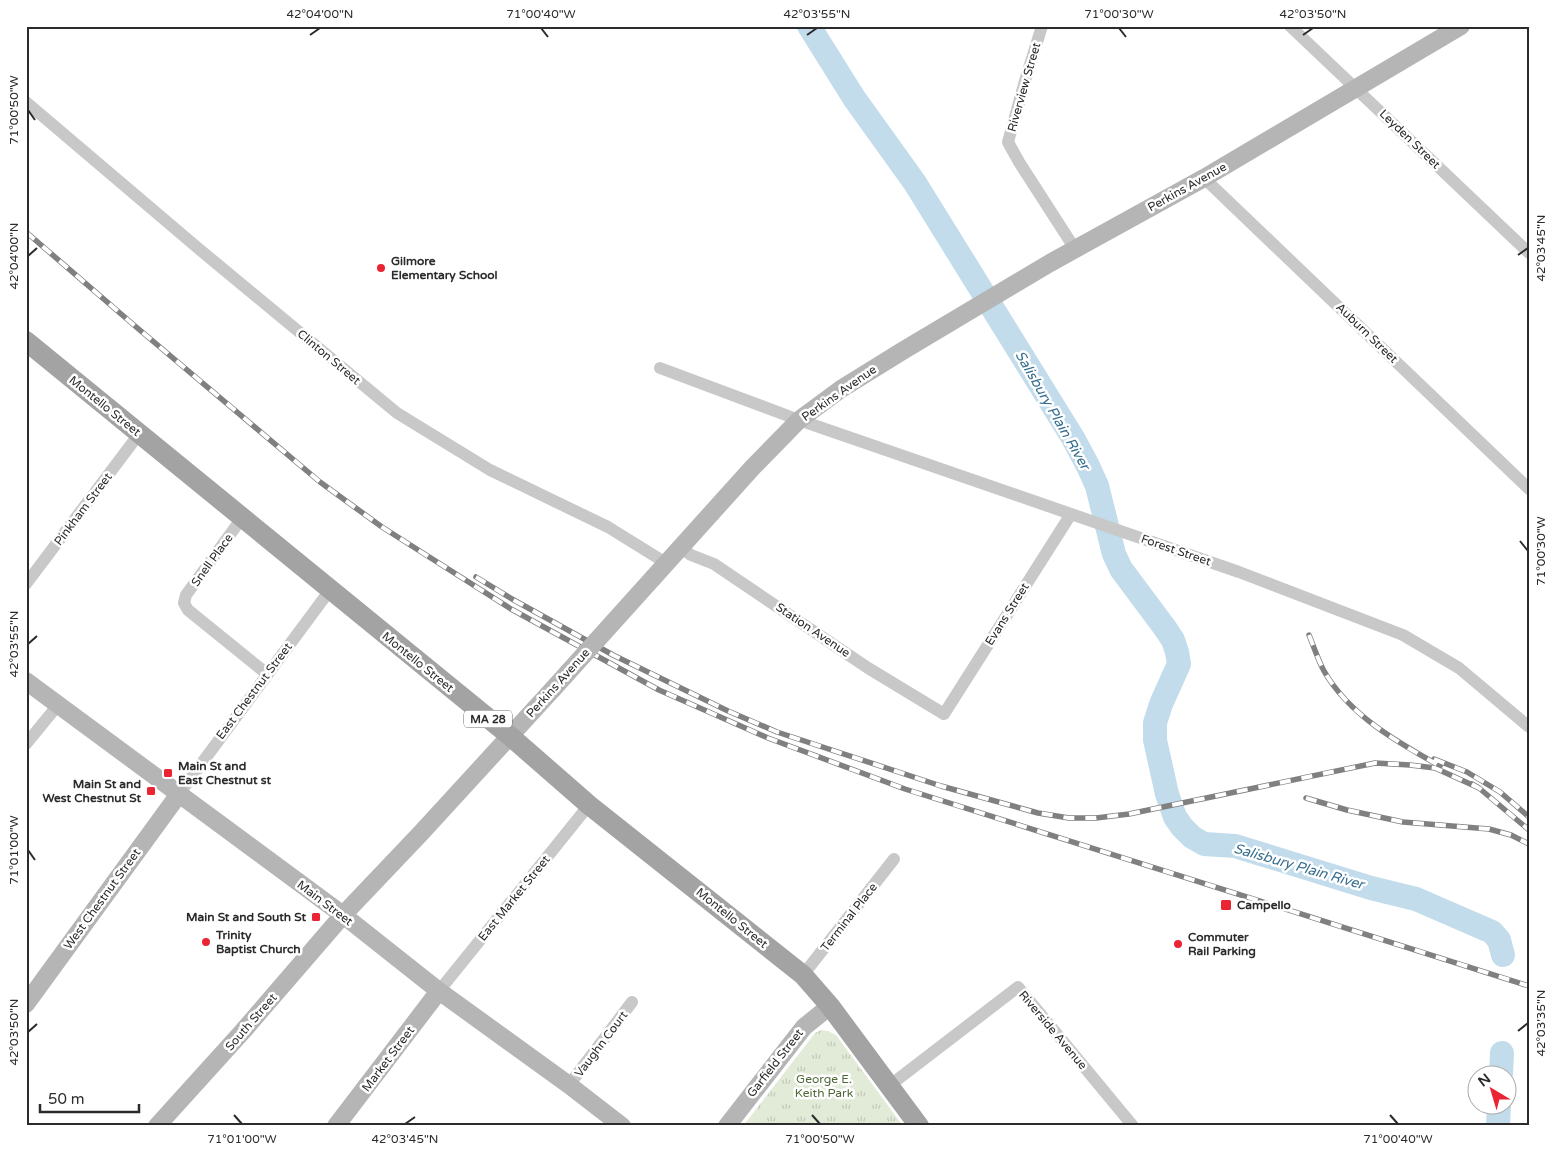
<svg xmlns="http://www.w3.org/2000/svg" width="1555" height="1152" font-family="'Varela Round',sans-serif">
<defs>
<pattern id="park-tufts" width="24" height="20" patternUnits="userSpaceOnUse" patternTransform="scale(1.25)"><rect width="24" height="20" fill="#e2ead8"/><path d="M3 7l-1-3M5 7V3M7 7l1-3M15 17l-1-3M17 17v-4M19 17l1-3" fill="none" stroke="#c2c9ba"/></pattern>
</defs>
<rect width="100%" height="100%" fill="#fff"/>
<path fill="url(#park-tufts)" d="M821,1030L828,1031L836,1035L903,1126H743L815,1033Z"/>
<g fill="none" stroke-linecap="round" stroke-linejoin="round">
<path stroke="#c2dcec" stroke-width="24" d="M809,26L854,98L915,183L1073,438L1088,466L1097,486L1114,554L1121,569L1165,628L1173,640L1177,652L1179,664L1161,704L1155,723V740L1167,794L1175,817L1182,827L1192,837L1204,844L1235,846L1371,888L1416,899L1492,932L1499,940L1503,955
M1501,1074L1502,1053
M1498,1126L1499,1104"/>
<path stroke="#c8c8c8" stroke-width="12" d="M1042,26L1025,81L1008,142L1019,162L1075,249
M1290,26L1529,253
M26,102L199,249L397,413L490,470L608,527L666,563
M1204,178L1529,489
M660,368L799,420L1239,572L1403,635L1459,668L1529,727
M242,518L186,595L184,603L188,610L267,674
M681,548L691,555L714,564L868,668L944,714L1071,514
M26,584L139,434
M26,744L58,705
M179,794L330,590
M803,975L894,859
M439,991L589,805
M569,1085L632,1002
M889,1086L1018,987L1133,1126"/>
<path stroke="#b5b5b5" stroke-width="18" d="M653,578L753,467L799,420L841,389L904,350L1050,263L1204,178L1461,26
M26,681L343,915L439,991L569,1085L622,1126
M26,1004L179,794
M157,1126L243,1031L343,915L421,833L553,689
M336,1126L439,991
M727,1126L804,1027L830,1006"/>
<path stroke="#a3a3a3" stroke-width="20" d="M26,341L510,736L589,805L803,975L830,1006L919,1126"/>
<g stroke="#808080" stroke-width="5.5">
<path id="rail" d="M26,232L135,326L320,482L382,527L511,609L659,690L768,738L905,789L1529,986
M476,577L512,599L613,655L728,711L777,732L941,786L1038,813L1069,818H1096L1129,814L1375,763L1410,765L1435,768L1479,788
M1309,635C1314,647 1318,660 1324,671C1349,715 1397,742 1440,766
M1434,759L1467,772L1500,792L1529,817
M1472,784L1479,788L1529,830
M1306,798L1347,810L1403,822L1489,829L1511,835L1529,844"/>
</g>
<use href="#rail" stroke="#fff" stroke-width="4" stroke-dasharray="11" stroke-linecap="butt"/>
<path stroke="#b5b5b5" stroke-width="18" d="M553,689L653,578"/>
</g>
<path fill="none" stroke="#2b2b2b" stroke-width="2" d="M541,28L548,37M1119,28L1126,37M310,35L320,28M807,35L817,28M1303,35L1313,28M28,110L35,120M1518,255L1528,248M28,256L37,248M1520,541L1528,551M28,644L37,636M28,850L35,860M1518,1031L1528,1023M28,1032L37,1024M234,1115L242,1124M812,1115L820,1124M1390,1115L1398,1124M405,1124L415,1117"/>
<g fill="#eb2434" stroke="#fff" stroke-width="2">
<circle cx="381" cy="268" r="5"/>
<rect x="163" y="768" width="10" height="10" rx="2.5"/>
<rect x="146" y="786" width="10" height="10" rx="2.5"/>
<rect x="1220" y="899" width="12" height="12" rx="2.5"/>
<rect x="311" y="912" width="10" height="10" rx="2.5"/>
<circle cx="206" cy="942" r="5"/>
<circle cx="1178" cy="944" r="5"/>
</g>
<g text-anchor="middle" stroke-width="5" stroke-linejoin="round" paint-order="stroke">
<rect fill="#fff" stroke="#6b6b6b" stroke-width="1" x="464" y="710.5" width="48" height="17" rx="4"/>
<g font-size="11" font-weight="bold" fill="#2b2b2b">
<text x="488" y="723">MA 28</text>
</g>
<g font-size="12" fill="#2b2b2b" stroke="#fff">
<text transform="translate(1024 87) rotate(-74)" y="4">Riverview Street</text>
<text transform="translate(1410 139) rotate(44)" y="4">Leyden Street</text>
<text transform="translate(1187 187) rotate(-29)" y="4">Perkins Avenue</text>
<text transform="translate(1367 333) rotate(44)" y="4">Auburn Street</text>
<text transform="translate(329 357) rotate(40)" y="4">Clinton Street</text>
<text transform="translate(839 393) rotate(-35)" y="4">Perkins Avenue</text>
<text transform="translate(105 406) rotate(39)" y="4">Montello Street</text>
<text transform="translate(83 509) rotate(-53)" y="4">Pinkham Street</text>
<text transform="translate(1176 550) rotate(19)" y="4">Forest Street</text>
<text transform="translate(212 560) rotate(-54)" y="4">Snell Place</text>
<text transform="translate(1007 614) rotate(-58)" y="4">Evans Street</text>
<text transform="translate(813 630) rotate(34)" y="4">Station Avenue</text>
<text transform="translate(418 662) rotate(39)" y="4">Montello Street</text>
<text transform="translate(558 683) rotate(-48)" y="4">Perkins Avenue</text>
<text transform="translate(254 691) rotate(-53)" y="4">East Chestnut Street</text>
<text transform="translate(514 898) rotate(-51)" y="4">East Market Street</text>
<text transform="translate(102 899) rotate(-54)" y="4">West Chestnut Street</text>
<text transform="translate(325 903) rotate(37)" y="4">Main Street</text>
<text transform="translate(849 917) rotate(-52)" y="4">Terminal Place</text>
<text transform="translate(732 918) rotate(39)" y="4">Montello Street</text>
<text transform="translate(251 1022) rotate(-49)" y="4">South Street</text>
<text transform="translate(1053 1030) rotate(50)" y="4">Riverside Avenue</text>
<text transform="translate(601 1044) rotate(-53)" y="4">Vaughn Court</text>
<text transform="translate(388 1059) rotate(-53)" y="4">Market Street</text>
<text transform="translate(775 1063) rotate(-52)" y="4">Garfield Street</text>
</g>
<g font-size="12" font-weight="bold" fill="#2b2b2b" stroke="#fff" text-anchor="start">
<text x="391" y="265">Gilmore<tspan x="391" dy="14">Elementary School</tspan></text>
<text x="178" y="770">Main St and<tspan x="178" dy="14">East Chestnut st</tspan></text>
<text x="141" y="788" text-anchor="end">Main St and<tspan x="141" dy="14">West Chestnut St</tspan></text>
<text x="1237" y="909">Campello</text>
<text x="306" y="921" text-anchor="end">Main St and South St</text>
<text x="216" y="939">Trinity<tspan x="216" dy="14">Baptist Church</tspan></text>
<text x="1188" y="941">Commuter<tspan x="1188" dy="14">Rail Parking</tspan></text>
</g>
<g font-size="12" fill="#4f6838" stroke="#fff">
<text x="824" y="1083">George E.<tspan x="824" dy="14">Keith Park</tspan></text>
</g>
<g font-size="14" font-style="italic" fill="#376e8f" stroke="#fff">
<text transform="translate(1053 410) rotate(60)" y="5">Salisbury Plain River</text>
<text transform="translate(1299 866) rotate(16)" y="5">Salisbury Plain River</text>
</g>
</g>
<rect width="1555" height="1152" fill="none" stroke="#ffffff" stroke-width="55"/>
<g transform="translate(1492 1090) rotate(322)"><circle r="24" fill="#ffffff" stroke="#aaaaaa"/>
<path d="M0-4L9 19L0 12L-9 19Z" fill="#eb2434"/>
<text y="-8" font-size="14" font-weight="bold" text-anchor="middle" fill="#2b2b2b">N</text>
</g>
<path d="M40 1104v8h99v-8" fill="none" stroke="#2b2b2b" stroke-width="2.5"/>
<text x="48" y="1104" font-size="15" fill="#2b2b2b" stroke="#ffffff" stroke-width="4" paint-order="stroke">50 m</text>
<rect x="28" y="28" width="1500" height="1096" fill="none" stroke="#2b2b2b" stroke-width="2"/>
<g font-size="12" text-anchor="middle" fill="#2b2b2b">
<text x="320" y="18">42°04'00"N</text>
<text x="541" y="18">71°00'40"W</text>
<text x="817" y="18">42°03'55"N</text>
<text x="1119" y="18">71°00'30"W</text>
<text x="1313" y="18">42°03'50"N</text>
<text transform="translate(14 110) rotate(-90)" y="4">71°00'50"W</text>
<text transform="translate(1541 248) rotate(-90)" y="4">42°03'45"N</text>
<text transform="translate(14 256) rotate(-90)" y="4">42°04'00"N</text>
<text transform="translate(1541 551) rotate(-90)" y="4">71°00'30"W</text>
<text transform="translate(14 644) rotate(-90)" y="4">42°03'55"N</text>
<text transform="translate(14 850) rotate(-90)" y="4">71°01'00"W</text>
<text transform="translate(1541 1023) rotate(-90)" y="4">42°03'35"N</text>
<text transform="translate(14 1032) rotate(-90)" y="4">42°03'50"N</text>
<text x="242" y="1143">71°01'00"W</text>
<text x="405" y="1143">42°03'45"N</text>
<text x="820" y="1143">71°00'50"W</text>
<text x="1398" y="1143">71°00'40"W</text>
</g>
</svg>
